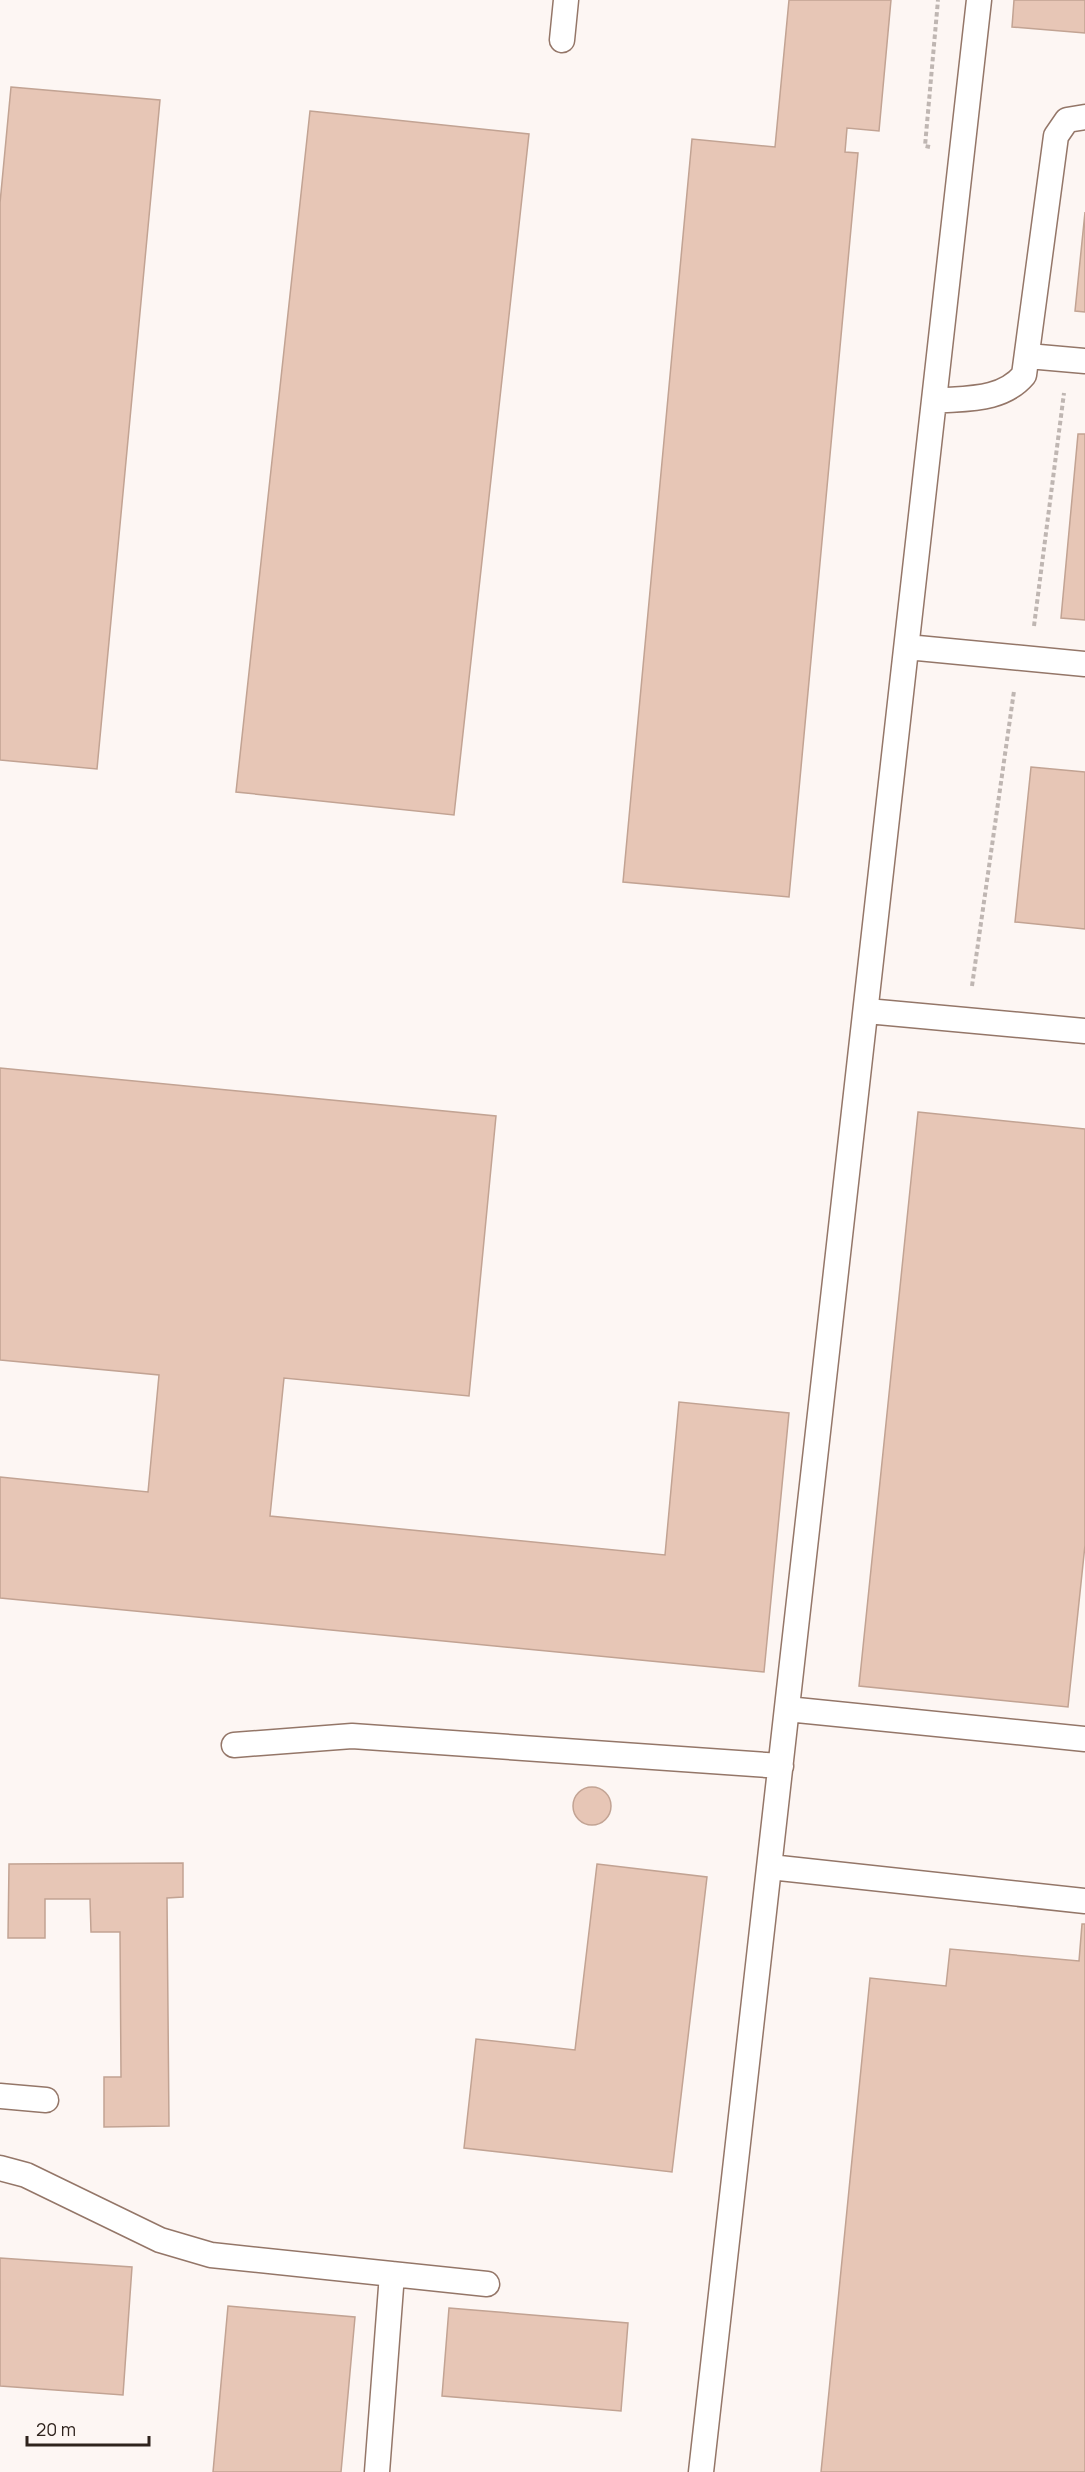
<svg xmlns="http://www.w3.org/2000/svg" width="1085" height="2472" font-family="Manrope,sans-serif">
<rect width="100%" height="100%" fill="#fdf6f3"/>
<path fill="#e7c6b6" stroke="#c2a393" stroke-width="1.5" d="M789,0H891L879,131L847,128L845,152L858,153L789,897L623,882L692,139L775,147Z
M1014,0H1085V33L1012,27Z
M11,87L160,100L97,769L0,760V203Z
M310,111L529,134L454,815L236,792Z
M1085,212V312L1075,311Z
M1078,434H1085V620L1061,618Z
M1031,767L1085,772V929L1015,922Z
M0,1068L496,1116L469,1396L284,1378L270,1516L665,1555L679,1402L789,1413L764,1672L0,1598V1477L148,1492L159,1375L0,1360Z
M918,1112L1085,1129V1545L1068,1707L859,1686Z
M573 1806a19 19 0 1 1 38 0a19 19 0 1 1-38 0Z
M183,1863V1897L167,1898L169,2126L104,2127V2077H121L120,1932H91L90,1899H45V1938H8L9,1864Z
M597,1864L707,1877L672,2172L464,2148L476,2039L575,2050Z
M1082,1924H1085V2472H821L870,1978L946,1986L950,1949L1079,1961Z
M0,2258L132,2267L123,2395L0,2386Z
M228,2306L355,2317L341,2472H213Z
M449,2308L628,2323L621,2411L442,2396Z"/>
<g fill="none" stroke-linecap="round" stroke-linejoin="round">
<g stroke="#947668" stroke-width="27">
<path id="lane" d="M562,40L566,0
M1028,356L1085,361
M935,401C967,398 1002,401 1024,375L1056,136L1067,120L1085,117
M907,647L1085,664
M867,1011L1085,1031
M787,1709L1085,1739
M234,1745L352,1736L781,1766
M770,1867L1085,1901
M0,2096L46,2100
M0,2168L26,2175L160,2240L211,2255L487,2284
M377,2472L392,2274
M701,2472L979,0"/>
</g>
<path stroke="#bfb6b2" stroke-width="4" stroke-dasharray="4.5 3" stroke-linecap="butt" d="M930,147L925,146L938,0
M1034,626L1064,393
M972,986L1014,691"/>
<use href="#lane" stroke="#fff" stroke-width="24"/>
</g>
<path d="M27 2436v9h122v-9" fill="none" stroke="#2f231d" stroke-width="3"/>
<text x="36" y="2436" font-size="18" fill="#2f231d" stroke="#fdf6f3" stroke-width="4.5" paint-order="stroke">20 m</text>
</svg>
